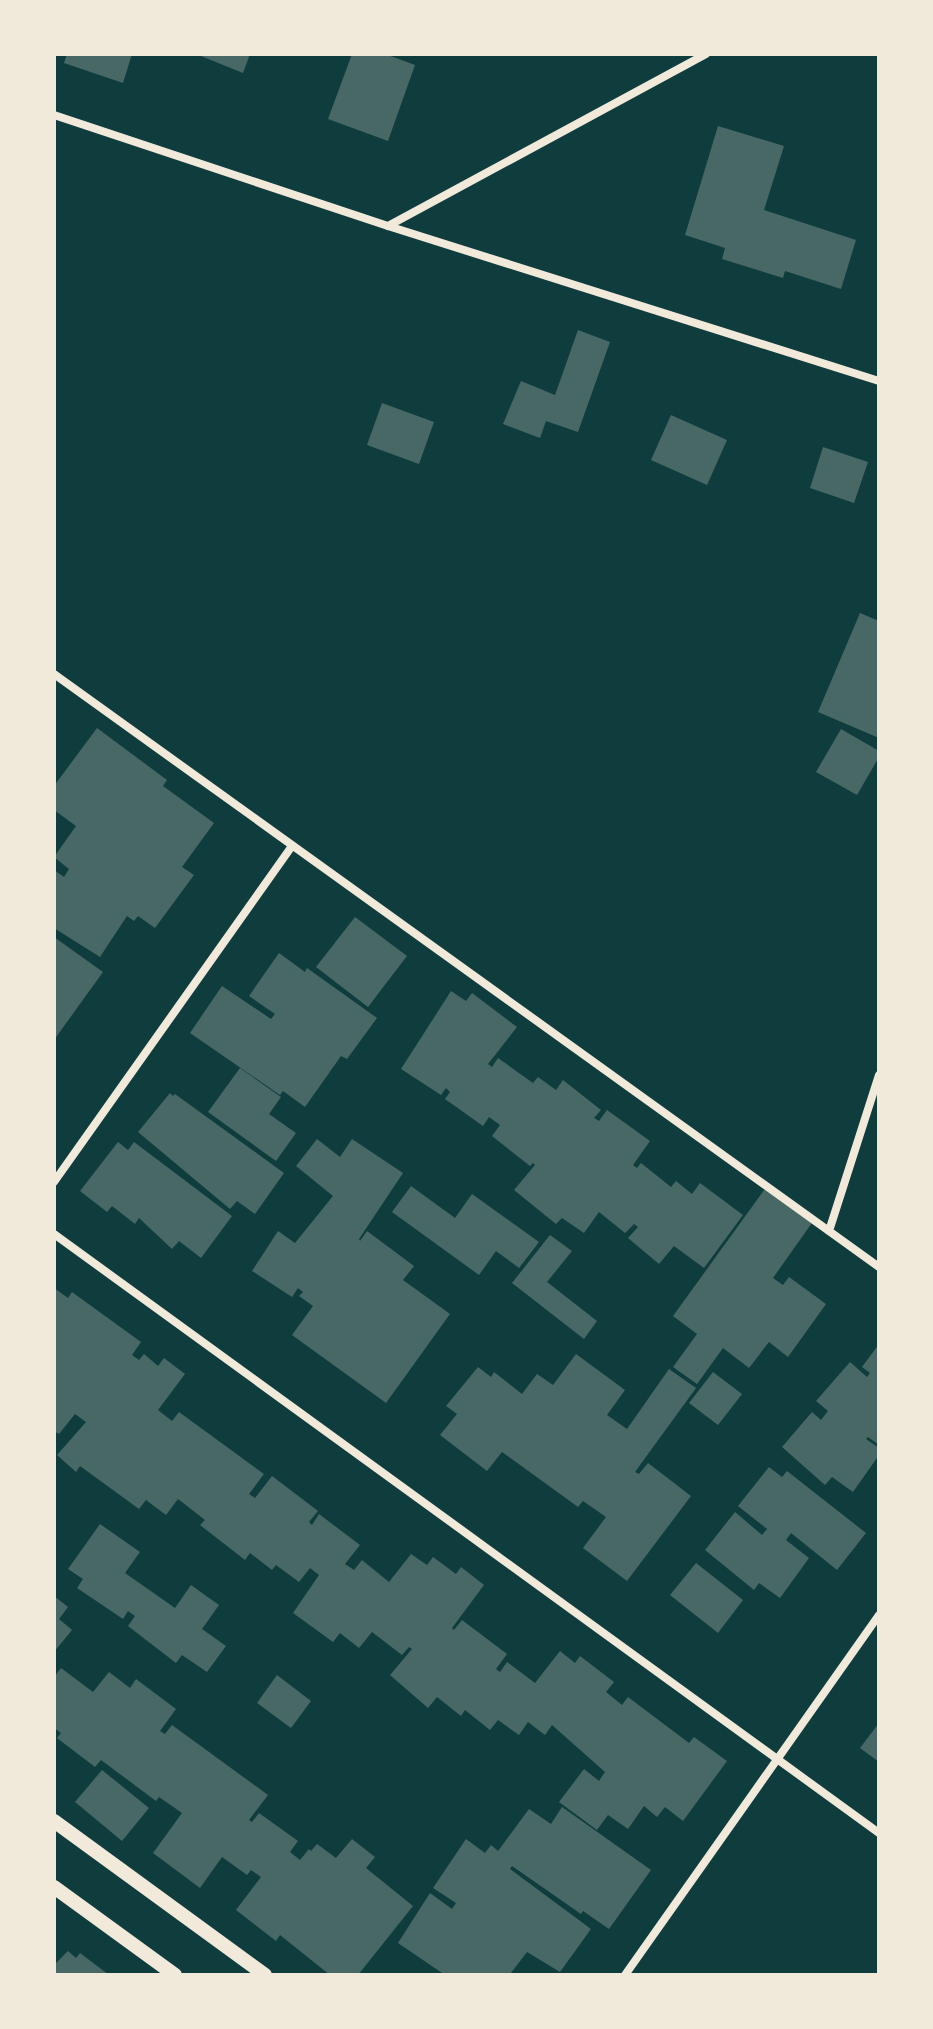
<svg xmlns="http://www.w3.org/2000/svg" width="933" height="2029" font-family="'Varela Round',sans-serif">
<rect width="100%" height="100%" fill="#0f3d3e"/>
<path fill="#486865" d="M67,54H132L123,83L64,63Z
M196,54H250L243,73Z
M352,54H385L415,65L388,141L328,119Z
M718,126L784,146L764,210L856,240L841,289L785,271L783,278L722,259L725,248L685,235Z
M578,330L610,342L578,432L546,421L540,438L503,424L521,381L555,395Z
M382,403L434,422L419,464L367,445Z
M671,415L727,440L707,485L651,460Z
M823,447L868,462L854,503L810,488Z
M860,613L879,621V738L818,712Z
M97,728L167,780L163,786L214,823L182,867L194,875L155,928L138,916L134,921L127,916L100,957L54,928V870L64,877L69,869L54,857L76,826L54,810V786Z
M841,729L879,751V757L857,795L816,772Z
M355,917L407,956L368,1007L316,967Z
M54,937L103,972L54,1040Z
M279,953L305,972L307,968L377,1018L347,1059L341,1056L305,1107L283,1091L280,1095L190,1033L222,986L271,1019L275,1014L249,996Z
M451,991L466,1001L472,993L517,1027L488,1064L492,1067L498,1058L533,1083L538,1077L556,1090L563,1080L601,1110L594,1118L599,1121L607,1110L650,1141L633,1165L637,1168L641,1163L671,1187L676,1181L692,1194L700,1183L743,1215L704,1268L674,1246L659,1264L628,1238L638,1227L634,1224L625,1233L599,1212L584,1233L562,1218L556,1224L514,1190L535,1165L533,1163L530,1166L492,1136L500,1125L489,1117L483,1126L445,1099L450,1092L446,1088L441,1095L401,1069Z
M240,1068L281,1097L269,1114L296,1133L276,1161L208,1112Z
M170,1093L173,1096L175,1094L284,1173L255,1214L237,1201L230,1209L138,1132Z
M317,1139L340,1157L352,1139L403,1173L359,1239L360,1241L367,1231L414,1266L403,1280L450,1314L386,1403L292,1335L313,1306L299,1296L303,1292L298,1288L292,1297L252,1271L278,1231L295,1243L333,1196L296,1166Z
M118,1142L128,1150L134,1142L232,1216L201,1258L179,1241L172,1249L139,1218L135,1224L112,1206L107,1212L80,1191Z
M411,1186L455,1218L472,1194L539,1242L519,1268L496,1251L479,1275L392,1212Z
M767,1186L814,1220L773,1278L783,1285L789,1277L826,1304L788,1357L769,1342L749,1368L723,1348L697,1384L673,1367L697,1334L673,1316Z
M550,1235L572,1251L547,1282L597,1321L584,1339L512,1283Z
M54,1288L68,1298L72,1292L141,1342L132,1355L139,1360L144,1354L158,1366L164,1358L185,1374L158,1410L172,1421L179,1412L264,1474L249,1494L255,1498L272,1476L318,1511L309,1522L312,1525L319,1514L360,1545L345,1564L354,1570L362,1560L389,1582L411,1554L427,1565L433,1557L456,1574L461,1567L484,1585L452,1628L454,1630L462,1620L507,1654L496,1669L500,1672L507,1662L535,1683L560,1651L575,1663L580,1656L614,1682L606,1692L622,1705L628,1697L689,1743L694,1737L727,1761L683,1821L665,1807L657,1817L644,1806L628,1829L608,1815L597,1830L559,1802L584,1769L599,1781L605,1772L552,1725L545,1735L528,1722L519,1735L498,1720L490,1730L465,1710L461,1716L437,1697L428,1708L390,1675L412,1649L409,1647L402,1655L372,1632L359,1648L340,1633L333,1642L293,1613L319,1575L310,1568L299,1582L276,1565L272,1570L250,1553L245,1560L200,1525L205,1520L178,1499L166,1515L146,1500L139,1509L80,1466L76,1472L57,1455L86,1422L75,1414L59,1434L54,1431Z
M879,1344V1445L868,1437L866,1439L879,1448V1455L853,1492L832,1477L825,1485L782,1447L812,1412L821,1420L828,1411L816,1401L850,1362L867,1377L870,1373L862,1367Z
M576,1354L625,1390L607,1415L627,1429L669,1369L696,1388L635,1472L639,1474L648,1463L691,1496L627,1581L583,1548L606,1517L583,1501L578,1507L502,1452L487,1471L440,1435L457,1414L446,1406L478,1367L491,1377L494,1372L522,1394L537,1374L553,1385Z
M713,1372L742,1394L718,1425L689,1403Z
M769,1467L782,1477L787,1471L866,1533L837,1570L791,1533L786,1540L809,1558L780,1598L759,1583L754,1590L705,1550L735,1512L762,1535L767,1529L738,1506Z
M100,1524L140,1552L125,1573L175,1608L191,1585L219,1605L202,1629L226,1646L207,1672L182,1655L176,1663L128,1626L135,1616L128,1611L123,1619L77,1588L83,1579L68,1569Z
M696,1563L743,1600L718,1633L670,1595Z
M54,1596L68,1607L59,1619L72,1630L54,1652Z
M61,1668L93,1692L109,1672L130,1688L136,1679L176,1709L160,1731L165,1734L172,1725L268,1795L249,1820L252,1822L259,1813L298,1841L290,1852L300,1860L309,1849L311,1851L317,1844L336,1858L352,1839L375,1857L366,1868L413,1906L358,1975H330L280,1935L276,1941L236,1910L261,1877L251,1870L247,1875L222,1857L200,1888L153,1853L182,1813L159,1797L156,1801L101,1760L95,1767L57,1738L61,1733L54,1728V1677Z
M277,1675L311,1701L291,1728L257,1703Z
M879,1723V1762L860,1748Z
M102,1770L149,1808L122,1841L75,1802Z
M562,1807L651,1870L609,1929L583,1911L581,1914L512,1866L510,1869L591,1929L560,1972L527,1952L511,1973L514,1975H445L398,1943L430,1893L452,1909L456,1903L433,1888L466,1839L485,1853L491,1845L498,1851L529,1809L551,1824Z
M68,1951L76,1958L80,1953L109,1975H54V1965Z"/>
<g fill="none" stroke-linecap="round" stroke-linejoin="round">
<path stroke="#f1e9da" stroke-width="8" d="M54,115L388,226L879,381
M388,226L706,54
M54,674L879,1267
M54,1182L292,846
M829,1231L879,1075
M54,1234L879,1833
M625,1975L879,1615"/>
<path stroke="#f1e9da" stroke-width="14" d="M54,1821L265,1975
M54,1887L175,1975"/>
</g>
<rect width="933" height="2029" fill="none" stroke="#f1e9da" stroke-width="112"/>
</svg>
